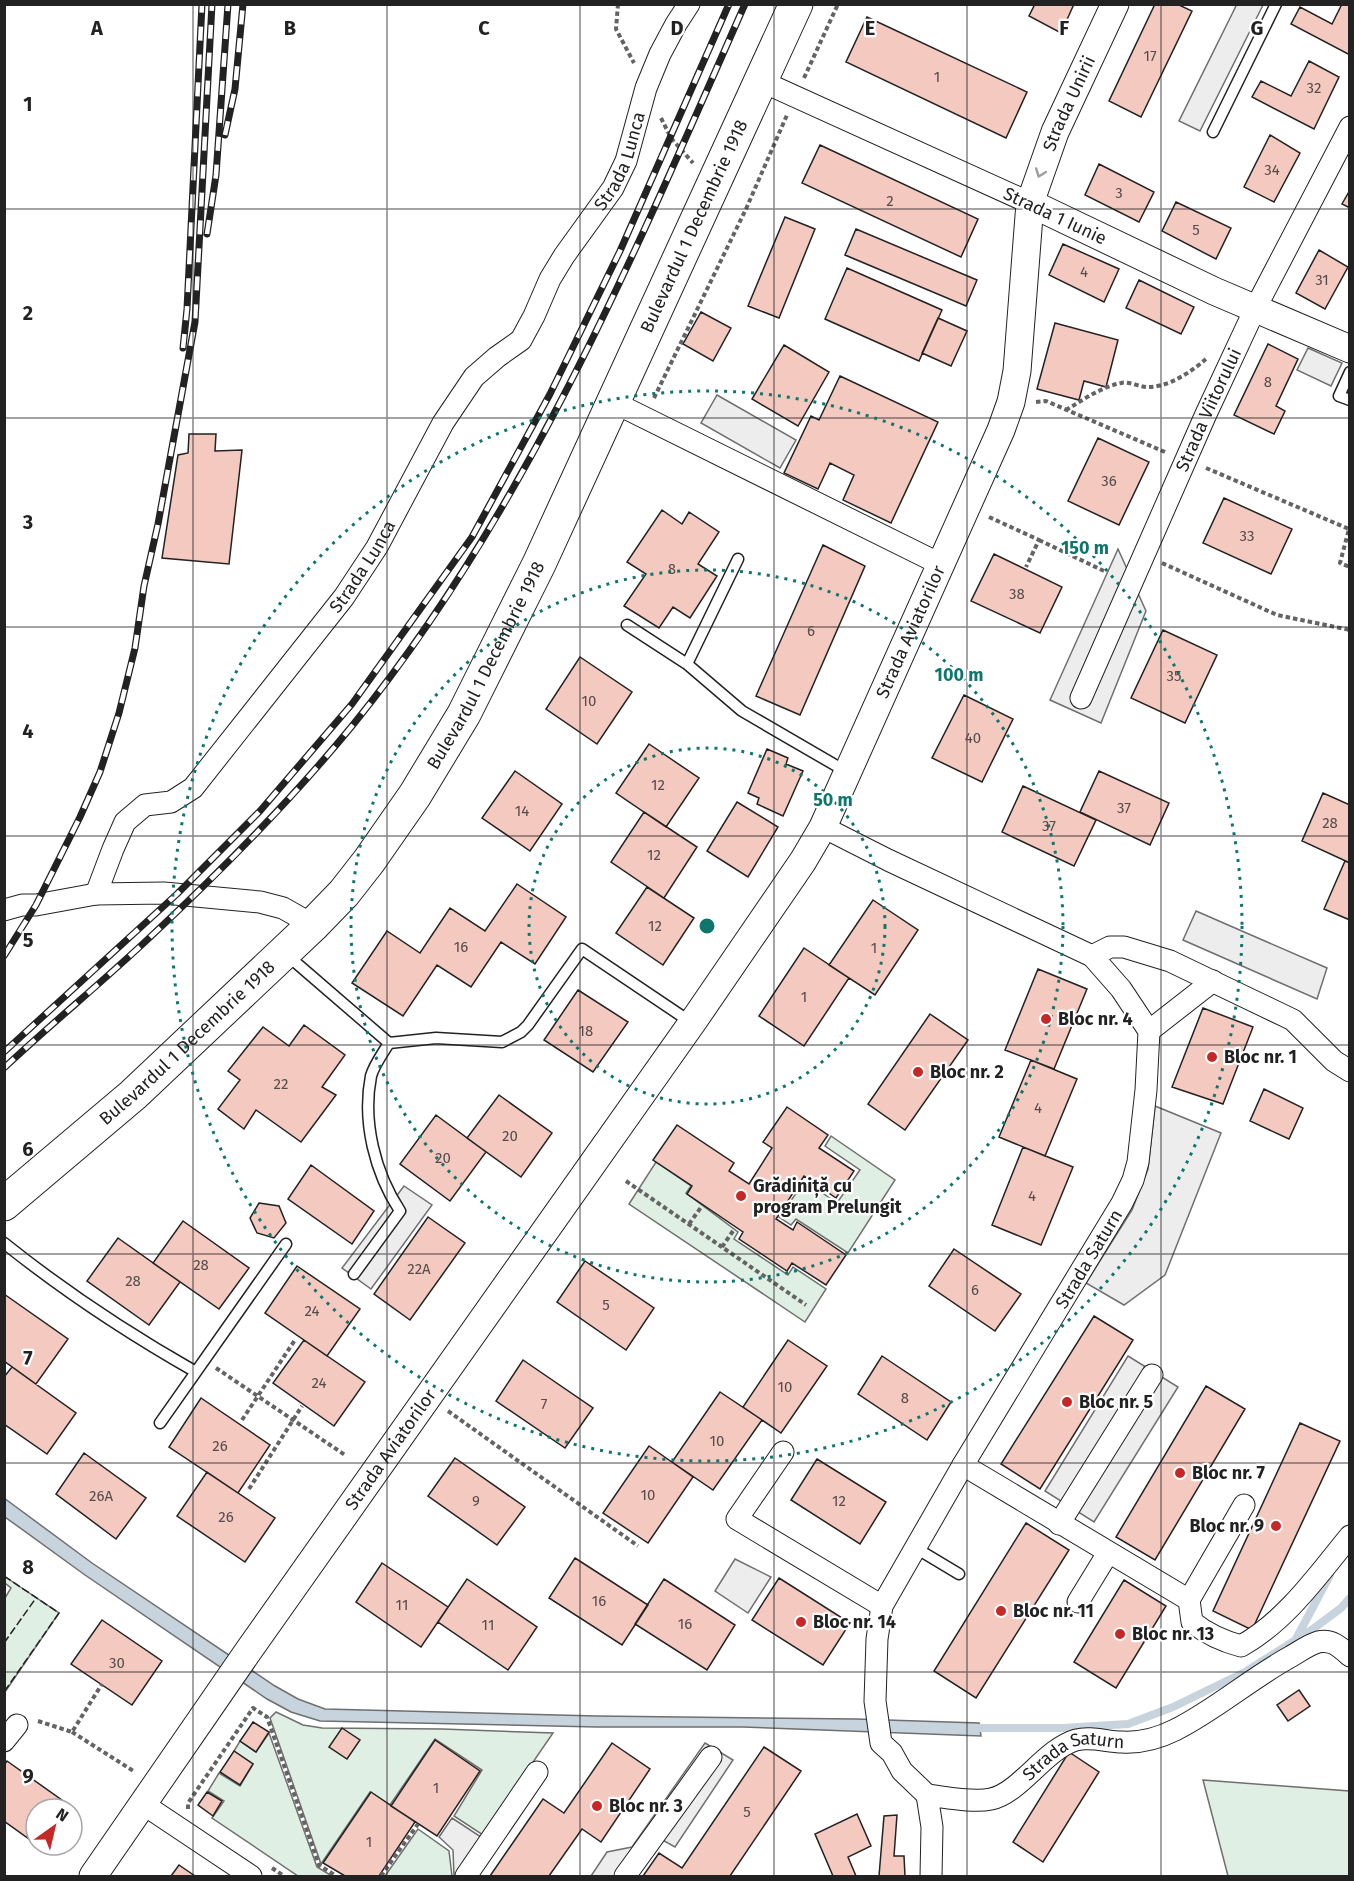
<svg xmlns="http://www.w3.org/2000/svg" width="1354" height="1881" font-family="'Fira Sans',sans-serif">
<rect width="100%" height="100%" fill="#fff"/>
<path fill="#e0efe3" stroke="#6f6f6f" stroke-width="1.5" d="M831,1136L895,1180L848,1253L796,1219L791,1225L779,1217L805,1181L837,1203L860,1170L825,1146Z
M656,1162L691,1186L686,1193L738,1232L734,1239L788,1275L793,1267L826,1289L805,1322L629,1204Z
M4,1576L59,1613L5,1692V1598L11,1588L5,1583Z
M276,1712L303,1725L322,1728L442,1729L553,1733L483,1835L454,1816L482,1770L435,1739L390,1805L370,1792L321,1864L270,1718Z
M269,1733L317,1867L332,1876H298L212,1818L224,1801L208,1791L219,1773L240,1786L253,1764L234,1751L240,1741L256,1752Z
M1203,1780L1349,1791V1876H1228Z
M418,1829L449,1851L452,1876H385Z"/>
<path fill="#ededed" stroke="#6f6f6f" stroke-width="1.5" d="M1237,4L1263,5L1200,131L1179,121Z
M1308,348L1342,363L1331,386L1297,370Z
M717,395L796,440L780,468L701,423Z
M1118,549L1146,611L1101,723L1050,700Z
M1196,911L1327,968L1317,999L1183,940Z
M1155,1106L1221,1133L1165,1275L1124,1305L1086,1283L1132,1210L1148,1169Z
M404,1186L432,1205L371,1289L342,1268Z
M1128,1356L1178,1387L1094,1522L1045,1491Z
M735,1559L771,1577L748,1613L715,1591Z
M705,1743L733,1760L675,1847L659,1838L632,1876H591L607,1852L632,1847Z
M452,1818L481,1837L455,1876H454L453,1850L439,1837Z"/>
<path fill="#c7d3dd" stroke="#6f6f6f" stroke-width="1.5" d="M4,1498L92,1563L275,1686L298,1699L325,1709L597,1716L856,1719L979,1723L981,1736L743,1727H597L320,1721L291,1712L267,1699L85,1575L5,1517Z"/>
<g fill="none" stroke-linecap="round" stroke-linejoin="round">
<path stroke="#c7d3dd" stroke-width="8" d="M1296,1639L1330,1575
M970,1728H1063L1128,1724L1173,1707L1245,1672L1313,1629L1341,1608L1350,1598"/>
</g>
<path fill="#f3c9c0" stroke="#222" stroke-width="1.5" d="M1035,4H1074L1061,33L1029,16Z
M1155,4H1177L1192,11L1141,117L1109,101Z
M1342,4H1350V55L1291,24L1300,7L1332,24Z
M867,17L1027,92L1006,138L846,62Z
M1309,61L1339,77L1314,129L1252,97L1261,81L1291,96Z
M1270,135L1300,153L1274,202L1244,187Z
M820,145L978,219L961,257L802,183Z
M1099,164L1154,192L1139,222L1085,195Z
M1350,190V208L1342,204Z
M1176,202L1231,228L1216,259L1162,231Z
M785,217L815,229L779,318L748,306Z
M856,229L977,280L966,306L845,255Z
M1063,244L1119,269L1104,302L1049,275Z
M1319,250L1348,267L1325,309L1296,293Z
M847,268L942,310L919,361L825,319Z
M1139,280L1194,307L1181,334L1126,308Z
M701,312L731,328L713,361L683,344Z
M938,318L967,331L951,366L922,353Z
M1055,323L1118,340L1106,387L1084,381L1079,400L1037,389Z
M1268,344L1298,359L1276,406L1285,411L1274,434L1234,415Z
M784,345L829,372L798,426L752,399Z
M840,376L938,422L891,523L843,500L854,475L830,463L818,489L784,473L811,416L819,420Z
M189,434H216L215,451L242,450L229,564L162,558L178,455L188,453Z
M1098,438L1149,462L1119,525L1068,501Z
M1224,498L1292,529L1271,574L1203,543Z
M662,510L682,524L689,512L719,532L698,564L717,576L690,618L673,607L659,628L624,606L646,574L627,562Z
M823,545L865,566L800,715L756,696Z
M994,554L1062,587L1040,633L971,601Z
M1163,630L1217,655L1185,723L1131,698Z
M580,657L632,692L597,744L546,709Z
M964,695L1013,719L982,782L932,758Z
M649,744L699,778L666,827L616,793Z
M767,749L788,758L786,764L803,771L783,816L757,804L759,798L748,793Z
M515,771L562,804L530,851L482,818Z
M1099,771L1169,803L1150,845L1080,812Z
M1023,786L1096,820L1074,866L1002,832Z
M1323,793L1350,805V863L1302,841Z
M737,802L778,827L748,877L707,851Z
M644,812L697,847L664,898L611,862Z
M1345,861L1350,863V920L1324,909Z
M517,884L566,917L535,964L501,942L471,987L437,965L403,1016L352,983L387,931L420,953L450,908L485,931Z
M647,887L694,918L663,965L616,933Z
M873,900L918,930L875,995L829,965Z
M804,948L849,978L804,1046L759,1016Z
M1038,969L1087,989L1054,1069L1005,1050Z
M578,990L628,1022L593,1072L544,1040Z
M1203,1008L1253,1027L1223,1104L1172,1087Z
M930,1014L968,1040L905,1130L868,1104Z
M304,1025L345,1055L322,1087L336,1095L301,1142L256,1110L244,1129L218,1109L240,1080L228,1071L263,1027L289,1046Z
M1031,1060L1077,1079L1045,1156L999,1137Z
M1264,1089L1303,1108L1289,1139L1250,1121Z
M499,1095L552,1133L521,1177L467,1138Z
M787,1107L828,1135L819,1148L854,1171L836,1198L804,1176L776,1219L793,1230L797,1222L846,1255L826,1285L792,1263L787,1271L739,1239L743,1232L687,1194L692,1186L653,1160L677,1125L734,1163L729,1171L749,1184L772,1148L763,1142Z
M436,1115L486,1152L450,1201L400,1164Z
M1023,1147L1073,1167L1041,1245L992,1225Z
M311,1165L374,1211L352,1244L288,1199Z
M259,1203L279,1206L286,1223L274,1238L257,1233L250,1218Z
M428,1217L465,1243L410,1320L374,1294Z
M183,1221L249,1268L219,1309L153,1263Z
M118,1238L180,1282L149,1325L87,1281Z
M954,1249L1021,1294L995,1331L929,1286Z
M585,1261L654,1308L626,1350L557,1302Z
M297,1266L360,1309L327,1356L265,1313Z
M4,1294L68,1339L36,1384L4,1361Z
M1094,1316L1133,1340L1040,1489L1001,1464Z
M304,1340L365,1382L334,1426L273,1383Z
M788,1340L827,1366L781,1433L743,1407Z
M882,1356L951,1402L927,1440L858,1394Z
M523,1360L593,1408L565,1448L496,1401Z
M12,1367L76,1413L47,1454L4,1424V1377Z
M1206,1386L1245,1409L1155,1560L1116,1537Z
M720,1392L762,1420L713,1490L672,1462Z
M201,1398L270,1445L238,1493L169,1447Z
M1300,1423L1340,1441L1252,1630L1213,1611Z
M649,1446L693,1477L648,1543L603,1513Z
M84,1453L146,1498L116,1539L56,1494Z
M455,1458L525,1507L497,1545L428,1496Z
M817,1459L886,1502L860,1544L791,1500Z
M207,1472L275,1518L245,1562L177,1516Z
M1026,1523L1069,1550L976,1698L934,1671Z
M575,1558L648,1605L622,1645L549,1598Z
M382,1563L448,1607L421,1647L356,1602Z
M779,1578L850,1623L823,1665L752,1620Z
M467,1579L537,1627L508,1670L438,1622Z
M664,1579L735,1625L707,1670L635,1624Z
M1124,1580L1166,1606L1116,1688L1074,1662Z
M102,1620L162,1661L132,1705L71,1664Z
M1299,1690L1310,1706L1288,1721L1277,1705Z
M253,1722L269,1732L256,1752L240,1741Z
M342,1728L360,1740L347,1759L329,1747Z
M435,1740L480,1771L437,1836L391,1806Z
M612,1743L650,1769L601,1842L582,1829L549,1876H490L543,1799L564,1813Z
M764,1747L801,1771L730,1876H643L659,1853L682,1868Z
M234,1751L253,1764L240,1785L220,1772Z
M1069,1752L1099,1772L1043,1862L1013,1842Z
M7,1761L66,1803L62,1809H36V1844L4,1821V1765Z
M207,1792L222,1801L213,1816L198,1805Z
M371,1792L415,1822L379,1876H345L323,1863Z
M857,1814L871,1846L848,1857L856,1876H833L815,1834Z
M897,1815L894,1856H904L905,1876H879L884,1816Z
M179,1865L195,1876H171Z"/>
<g fill="none" stroke-linecap="round" stroke-linejoin="round">
<g stroke="#222" stroke-width="13">
<path id="service" d="M1213,132L1276,4
M1350,372L1339,396L1350,400
M627,625L687,664L738,559
M687,664L742,711L847,772
M287,955L389,1043L436,1038L502,1042L521,1032L528,1025L582,949L692,1023
M4,1243C64,1291 129,1334 196,1372
M354,1274L400,1211C375,1173 362,1122 371,1076C374,1065 383,1053 389,1043
M160,1423L286,1244
M914,1547L959,1574"/>
</g>
<g stroke="#222" stroke-width="23">
<g id="minor">
<path d="M761,81L1030,203"/>
<path d="M613,402L940,564"/>
<path id="s1" d="M1081,698L1206,414L1255,309L1350,127"/>
<path d="M823,827L888,860L1092,956L1121,989L1149,1031L1146,1090L1138,1162L1133,1180L1122,1203L963,1465L882,1606L877,1639L875,1701L881,1743L892,1753L902,1771L927,1795"/>
<path d="M4,910L22,905H36L96,894"/>
<path id="s2" d="M313,925L283,908L260,902L164,893L96,894L113,849L125,822L145,805L171,802L193,788L344,597L377,547L443,423L474,377L497,357L521,340L534,316L550,279L564,256L613,188L626,161L646,88L660,54L676,24L689,4"/>
<path d="M1092,956L1110,947H1124L1170,961L1293,1020L1334,1061L1350,1071"/>
<path d="M1149,1031L1213,981"/>
<path d="M783,1452L737,1519L882,1606"/>
<path d="M963,1465L1189,1600L1192,1622C1207,1634 1222,1641 1241,1646C1286,1621 1318,1575 1350,1536"/>
<path d="M1059,1524L1152,1375"/>
<path d="M1189,1600L1244,1505"/>
<path d="M1078,1602L1108,1553"/>
<path d="M4,1741L17,1725"/>
<path d="M143,1804L251,1876"/>
<path d="M466,1876L537,1772"/>
<path d="M625,1876L711,1757"/>
<path id="s3" d="M931,1876L932,1827L927,1795C945,1797 973,1803 991,1799C1020,1793 1045,1749 1076,1740C1091,1736 1107,1742 1122,1742C1139,1743 1159,1738 1175,1730C1215,1710 1250,1679 1290,1657C1299,1652 1308,1645 1318,1642C1332,1639 1340,1647 1350,1656"/>
</g>
</g>
<g stroke="#222" stroke-width="29">
<g id="tertiary">
<path d="M1030,203L1214,291L1350,349"/>
<path id="s4" d="M93,1876L249,1650L692,1023L803,861L823,827L1001,430L1011,402L1017,371L1030,203L1055,132L1115,4"/>
</g>
</g>
<g stroke="#222" stroke-width="35">
<g id="primary">
<path id="s5" d="M4,1204L133,1095L313,925L344,893L369,861L415,795L464,714L539,564L796,4"/>
</g>
</g>
<path stroke="#646464" stroke-width="4" stroke-dasharray="4.5 3" stroke-linecap="butt" d="M618,4L616,29L634,63
M804,78L838,4
M661,118L671,138L693,163
M654,398L746,209L787,115
M1036,402L1046,401L1165,452
M1066,410C1083,400 1101,387 1121,383C1129,381 1139,387 1148,387C1169,387 1191,372 1206,359
M1206,468L1349,529L1340,563L1350,567
M989,517L1039,540L1026,567
M1039,540L1104,571
M1162,563L1277,615L1350,630
M626,1181L722,1247
M689,1224L702,1206
M733,1231L722,1247L806,1305
M216,1368L345,1455
M448,1411L638,1546
M242,1420L295,1340
M249,1489L302,1406
M38,1721L72,1732L102,1684
M72,1732L135,1772
M188,1809V1803L253,1708L267,1717L319,1865L336,1876
M272,1868L284,1876
M381,1876L418,1824"/>
<use href="#service" stroke="#fff" stroke-width="10"/>
<use href="#minor" stroke="#fff" stroke-width="21"/>
<use href="#tertiary" stroke="#fff" stroke-width="27"/>
<use href="#primary" stroke="#fff" stroke-width="33"/>
<g stroke="#222" stroke-width="7">
<path id="rail" d="M225,135L235,89L243,4
M207,234L216,175L228,4
M183,348L187,309L202,4
M4,956L36,905L80,817L100,772L119,713L135,648L144,586L158,524L195,322L212,4
M4,1052L177,894L260,811L352,704L472,537L550,394L620,251L729,4
M4,1068C51,1024 100,984 147,940C219,873 289,803 352,726C526,512 634,255 745,4"/>
</g>
<use href="#rail" stroke="#fff" stroke-width="4.5" stroke-dasharray="14" stroke-linecap="butt"/>
<path stroke="#222" stroke-width="1.5" stroke-dasharray="8 3" stroke-linecap="butt" d="M4,1576L59,1613L4,1692
M4,1643L36,1598"/>
</g>
<defs><path id="oneway-chevron" d="M-2-3.5L2.5 0L-2 3.5" fill="none" stroke-width="1.6" stroke-linecap="round" stroke-linejoin="round" transform="scale(1.5)"/></defs>
<use stroke="#9c9c9c" href="#oneway-chevron" transform="translate(1040 173) rotate(110)"/>
<path fill="none" stroke="#222" stroke-width="1.5" stroke-opacity="0.55" d="M193,4V1876M387,4V1876M580,4V1876M774,4V1876M967,4V1876M1161,4V1876M4,209H1350M4,418H1350M4,627H1350M4,836H1350M4,1045H1350M4,1254H1350M4,1463H1350M4,1672H1350"/>
<g fill="none" stroke="#0f766e" stroke-width="3" stroke-dasharray="3 6">
<circle cx="707" cy="926" r="178"/>
<circle cx="707" cy="926" r="356"/>
<circle cx="707" cy="926" r="535"/>
</g>
<g fill="#c62828" stroke="#fff" stroke-width="2">
<circle cx="1046" cy="1019" r="6"/>
<circle cx="1212" cy="1057" r="6"/>
<circle cx="918" cy="1072" r="6"/>
<circle cx="741" cy="1196" r="6"/>
<circle cx="1067" cy="1402" r="6"/>
<circle cx="1180" cy="1473" r="6"/>
<circle cx="1276" cy="1526" r="6"/>
<circle cx="1001" cy="1611" r="6"/>
<circle cx="801" cy="1622" r="6"/>
<circle cx="1120" cy="1634" r="6"/>
<circle cx="597" cy="1806" r="6"/>
</g>
<g text-anchor="middle" stroke-width="4.5" stroke-linejoin="round" paint-order="stroke">
<g font-size="15" fill="#564c4a">
<text x="1150" y="61">17</text>
<text x="937" y="82">1</text>
<text x="1314" y="93">32</text>
<text x="1272" y="175">34</text>
<text x="1119" y="198">3</text>
<text x="890" y="206">2</text>
<text x="1196" y="235">5</text>
<text x="1084" y="277">4</text>
<text x="1322" y="285">31</text>
<text x="1268" y="387">8</text>
<text x="1109" y="486">36</text>
<text x="1247" y="541">33</text>
<text x="672" y="574">8</text>
<text x="1017" y="599">38</text>
<text x="811" y="636">6</text>
<text x="1174" y="681">35</text>
<text x="589" y="706">10</text>
<text x="973" y="743">40</text>
<text x="658" y="790">12</text>
<text x="1124" y="813">37</text>
<text x="522" y="816">14</text>
<text x="1330" y="828">28</text>
<text x="1049" y="831">37</text>
<text x="654" y="860">12</text>
<text x="655" y="931">12</text>
<text x="461" y="952">16</text>
<text x="874" y="953">1</text>
<text x="804" y="1002">1</text>
<text x="586" y="1036">18</text>
<text x="281" y="1089">22</text>
<text x="1038" y="1113">4</text>
<text x="510" y="1141">20</text>
<text x="443" y="1163">20</text>
<text x="1032" y="1201">4</text>
<text x="201" y="1270">28</text>
<text x="419" y="1274">22A</text>
<text x="133" y="1286">28</text>
<text x="975" y="1295">6</text>
<text x="606" y="1310">5</text>
<text x="312" y="1316">24</text>
<text x="319" y="1388">24</text>
<text x="785" y="1392">10</text>
<text x="905" y="1403">8</text>
<text x="544" y="1409">7</text>
<text x="717" y="1446">10</text>
<text x="220" y="1451">26</text>
<text x="648" y="1500">10</text>
<text x="101" y="1501">26A</text>
<text x="476" y="1506">9</text>
<text x="839" y="1506">12</text>
<text x="226" y="1522">26</text>
<text x="599" y="1606">16</text>
<text x="402" y="1610">11</text>
<text x="685" y="1629">16</text>
<text x="488" y="1630">11</text>
<text x="117" y="1668">30</text>
<text x="436" y="1793">1</text>
<text x="747" y="1817">5</text>
<text x="369" y="1847">1</text>
</g>
<g font-size="18" fill="#222" stroke="#fff">
<text dy="6" stroke="none"><textPath href="#s4" startOffset="2050">Strada Unirii</textPath></text>
<text dy="6" stroke="none"><textPath href="#s2" startOffset="1144">Strada Lunca</textPath></text>
<text transform="translate(1055 216) rotate(25)" y="6">Strada 1 Iunie</text>
<text dy="6" stroke="none"><textPath href="#s5" startOffset="1216">Bulevardul 1 Decembrie 1918</textPath></text>
<text dy="6" stroke="none"><textPath href="#s1" startOffset="315">Strada Viitorului</textPath></text>
<text dy="6" stroke="none"><textPath href="#s2" startOffset="658">Strada Lunca</textPath></text>
<text dy="6" stroke="none"><textPath href="#s4" startOffset="1492">Strada Aviatorilor</textPath></text>
<text dy="6" stroke="none"><textPath href="#s5" startOffset="730">Bulevardul 1 Decembrie 1918</textPath></text>
<text dy="6" stroke="none"><textPath href="#s5" startOffset="244">Bulevardul 1 Decembrie 1918</textPath></text>
<text transform="translate(1089 1259) rotate(-59)" y="6">Strada Saturn</text>
<text dy="6" stroke="none"><textPath href="#s4" startOffset="520">Strada Aviatorilor</textPath></text>
<text dy="6" stroke="none"><textPath href="#s3" startOffset="243">Strada Saturn</textPath></text>
</g>
<g font-size="18" font-weight="bold" fill="#222" stroke="#fff" text-anchor="start">
<text x="1058" y="1025">Bloc nr. 4</text>
<text x="1224" y="1063">Bloc nr. 1</text>
<text x="930" y="1078">Bloc nr. 2</text>
<text x="753" y="1192">Grădiniță cu<tspan x="753" dy="21">program Prelungit</tspan></text>
<text x="1079" y="1408">Bloc nr. 5</text>
<text x="1192" y="1479">Bloc nr. 7</text>
<text x="1264" y="1532" text-anchor="end">Bloc nr. 9</text>
<text x="1013" y="1617">Bloc nr. 11</text>
<text x="813" y="1628">Bloc nr. 14</text>
<text x="1132" y="1640">Bloc nr. 13</text>
<text x="609" y="1812">Bloc nr. 3</text>
</g>
</g>
<g font-size="20" text-anchor="middle" font-weight="bold" fill="#222" stroke="#fff" stroke-width="4.5" stroke-linejoin="round" paint-order="stroke">
<text x="97" y="35">A</text>
<text x="290" y="35">B</text>
<text x="484" y="35">C</text>
<text x="677" y="35">D</text>
<text x="870" y="35">E</text>
<text x="1064" y="35">F</text>
<text x="1257" y="35">G</text>
<text x="28" y="111">1</text>
<text x="28" y="320">2</text>
<text x="28" y="529">3</text>
<text x="28" y="738">4</text>
<text x="28" y="947">5</text>
<text x="28" y="1156">6</text>
<text x="28" y="1365">7</text>
<text x="28" y="1574">8</text>
<text x="28" y="1783">9</text>
</g>
<circle cx="707" cy="926" r="9" fill="#0f766e" stroke="#fff" stroke-width="3"/>
<g font-size="18" text-anchor="middle" font-weight="bold" fill="#0f766e" stroke="#fff" stroke-width="4.5" stroke-linejoin="round" paint-order="stroke">
<text x="1085" y="554">150 m</text>
<text x="959" y="681">100 m</text>
<text x="833" y="806">50 m</text>
</g>
<rect width="1354" height="1881" fill="none" stroke="#222222" stroke-width="12"/>
<g transform="translate(54 1827) rotate(34)"><circle r="28" fill="#ffffff" stroke="#a7a7a7" stroke-width="1.5"/>
<path d="M0-4.5L10 22L0 15L-10 22Z" fill="#c62828"/>
<text y="-9" font-size="16" font-weight="bold" text-anchor="middle" fill="#222222">N</text>
</g>
</svg>
